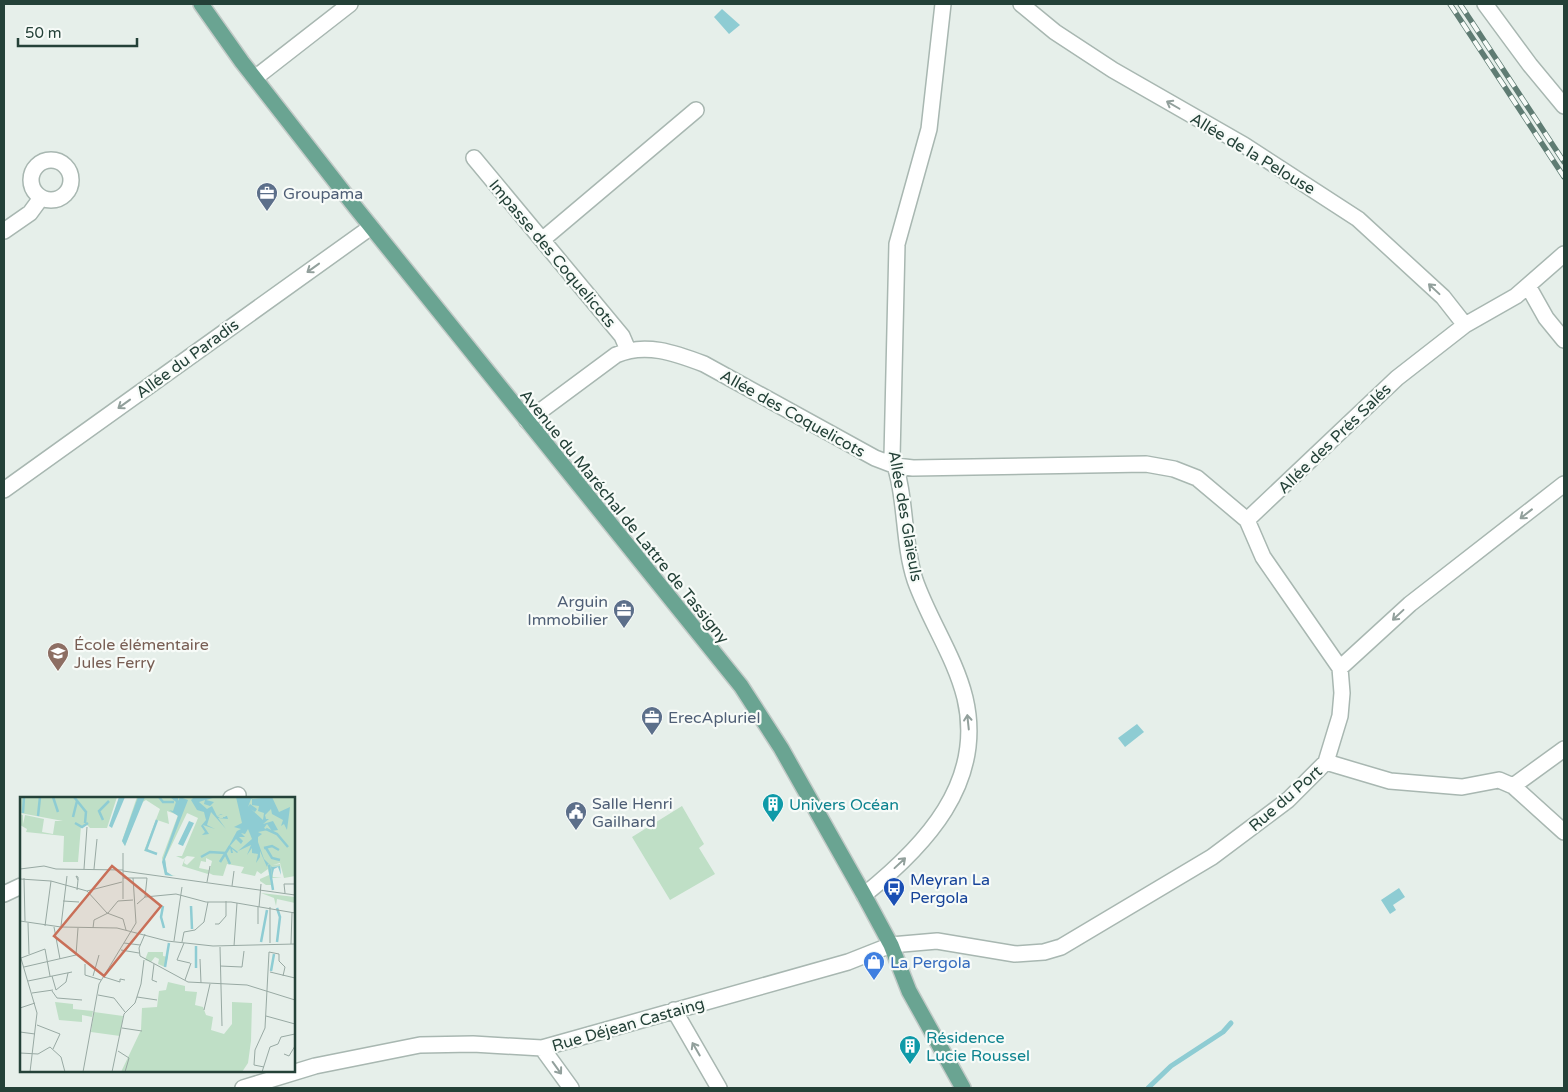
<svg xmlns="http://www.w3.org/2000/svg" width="1568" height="1092" font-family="'Varela Round',sans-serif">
<rect width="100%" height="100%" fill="#e6efea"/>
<path fill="#bfdfc6" d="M682,806L704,844L699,848L715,874L670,900L632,837Z"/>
<path fill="#8eccd3" d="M722,9L740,25L729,34L714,17Z
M1137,724L1144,732L1125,747L1118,738Z
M1399,888L1405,897L1393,905L1396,910L1390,914L1381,900Z"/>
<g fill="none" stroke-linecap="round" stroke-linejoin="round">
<path stroke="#8eccd3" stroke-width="5" d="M1148,1088L1171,1066L1223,1032L1231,1023"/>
<g stroke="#a8b7b1" stroke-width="18">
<path id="minor" d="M1021,4L1055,32L1113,70L1244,145L1358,219L1443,297L1465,325
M1485,4L1530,65L1564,106
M255,78L350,4
M474,158L622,336L628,350
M31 180a20 20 0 1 1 40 0a20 20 0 1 1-40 0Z
M4,231L30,213L41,198
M542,240L696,110
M1528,286L1546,318L1564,340
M4,490L371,227
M1247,520L1397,378L1465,325L1516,296L1564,254
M1340,668L1410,604L1564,484
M1326,762L1390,781L1462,787L1499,780L1513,786L1564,749
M1513,786L1564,832
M231,798L238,795
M4,894L21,886
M864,895C925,846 985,783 965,698C955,657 929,620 915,580C902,540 907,495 892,457L897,244L929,129L943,4
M674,1010L719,1088
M542,1048L571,1088
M243,1088L315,1066L420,1045L473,1044L542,1048L848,962L891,945L937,941L1015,954L1044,952L1061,947L1212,857L1288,800L1326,762L1340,716L1342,693L1340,668L1263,557L1247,520L1197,478L1174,469L1146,464L913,468L896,466L875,458L704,364C675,353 645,342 616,355L527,421"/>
</g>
<g stroke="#c2cac7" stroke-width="18">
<path id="major" d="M201,4L242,62L356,208L741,686L781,748L864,895L891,945L909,991L963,1088"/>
</g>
<use href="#minor" stroke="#fff" stroke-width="15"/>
<use href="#major" stroke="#6aa492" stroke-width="15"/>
<g stroke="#5f7c73" stroke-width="5.5">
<path id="rail" d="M1450,4L1564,177
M1460,4L1564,162"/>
</g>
<use href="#rail" stroke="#f7fbf8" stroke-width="4" stroke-dasharray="11" stroke-linecap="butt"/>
</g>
<defs><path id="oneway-shaft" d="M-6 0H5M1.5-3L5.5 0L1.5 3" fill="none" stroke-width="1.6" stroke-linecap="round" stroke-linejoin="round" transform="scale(1.25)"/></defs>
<g stroke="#92a09c">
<use href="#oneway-shaft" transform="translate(1173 105) rotate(-150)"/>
<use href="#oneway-shaft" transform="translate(313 268) rotate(144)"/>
<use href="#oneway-shaft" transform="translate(1434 289) rotate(-137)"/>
<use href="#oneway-shaft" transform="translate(124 404) rotate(144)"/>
<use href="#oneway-shaft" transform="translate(1526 514) rotate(142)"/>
<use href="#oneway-shaft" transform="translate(1398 615) rotate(137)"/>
<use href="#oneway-shaft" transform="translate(968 722) rotate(-96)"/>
<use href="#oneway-shaft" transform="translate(900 863) rotate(-43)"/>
<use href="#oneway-shaft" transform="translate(696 1049) rotate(-120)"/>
<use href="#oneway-shaft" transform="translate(557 1068) rotate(54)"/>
</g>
<defs>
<g id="office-pin" transform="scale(1.125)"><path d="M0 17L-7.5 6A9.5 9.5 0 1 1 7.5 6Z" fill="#5c6f8a" stroke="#f7fbf8"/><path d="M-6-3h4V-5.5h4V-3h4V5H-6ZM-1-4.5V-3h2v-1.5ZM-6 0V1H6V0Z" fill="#fff"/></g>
<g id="school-pin" transform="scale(1.125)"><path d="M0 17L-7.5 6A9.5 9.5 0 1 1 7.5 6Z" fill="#8d6e63" stroke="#f7fbf8"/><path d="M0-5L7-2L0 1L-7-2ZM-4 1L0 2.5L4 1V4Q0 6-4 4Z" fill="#fff"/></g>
<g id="building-pin" transform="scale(1.125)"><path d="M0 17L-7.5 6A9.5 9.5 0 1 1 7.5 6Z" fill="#0f9aa8" stroke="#f7fbf8"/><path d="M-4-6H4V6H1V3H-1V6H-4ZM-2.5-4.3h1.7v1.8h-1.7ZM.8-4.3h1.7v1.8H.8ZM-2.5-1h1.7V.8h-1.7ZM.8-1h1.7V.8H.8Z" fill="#fff"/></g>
<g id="civic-pin" transform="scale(1.125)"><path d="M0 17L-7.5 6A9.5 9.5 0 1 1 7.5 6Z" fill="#5c6f8a" stroke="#f7fbf8"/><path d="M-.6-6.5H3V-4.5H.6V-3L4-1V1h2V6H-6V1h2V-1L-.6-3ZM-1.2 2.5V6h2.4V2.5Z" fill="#fff"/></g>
<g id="bus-pin" transform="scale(1.125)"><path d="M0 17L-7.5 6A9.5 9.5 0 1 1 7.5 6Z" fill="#1a4fb4" stroke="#f7fbf8"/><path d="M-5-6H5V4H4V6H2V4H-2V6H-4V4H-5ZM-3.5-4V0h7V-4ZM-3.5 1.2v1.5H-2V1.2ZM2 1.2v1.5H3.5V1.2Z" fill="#fff"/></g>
<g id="shop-pin" transform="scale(1.125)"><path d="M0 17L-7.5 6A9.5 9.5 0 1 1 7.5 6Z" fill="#3f7fe0" stroke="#f7fbf8"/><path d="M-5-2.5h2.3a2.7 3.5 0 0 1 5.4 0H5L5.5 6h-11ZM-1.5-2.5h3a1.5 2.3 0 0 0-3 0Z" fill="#fff"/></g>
</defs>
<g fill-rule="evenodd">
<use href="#office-pin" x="267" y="193"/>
<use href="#office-pin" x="624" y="610"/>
<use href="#school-pin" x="58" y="653"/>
<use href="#office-pin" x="652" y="717"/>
<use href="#building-pin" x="773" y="804"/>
<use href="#civic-pin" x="576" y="812"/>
<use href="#bus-pin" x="894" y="888"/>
<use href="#shop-pin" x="874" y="962"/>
<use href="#building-pin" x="910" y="1046"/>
</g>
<g text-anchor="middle" stroke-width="4.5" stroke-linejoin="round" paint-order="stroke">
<g font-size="16" fill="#244138" stroke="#f7fbf8">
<text transform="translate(1253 153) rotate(31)" y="6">Allée de la Pelouse</text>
<text transform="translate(553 253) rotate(50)" y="6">Impasse des Coquelicots</text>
<text transform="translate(187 358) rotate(-36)" y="6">Allée du Paradis</text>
<text transform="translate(793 413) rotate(29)" y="6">Allée des Coquelicots</text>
<text transform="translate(1334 438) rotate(-44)" y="6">Allée des Prés Salés</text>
<text transform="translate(625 516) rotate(51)" y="6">Avenue du Maréchal de Lattre de Tassigny</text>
<text transform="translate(906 516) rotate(80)" y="6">Allée des Glaïeuls</text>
<text transform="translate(1285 798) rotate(-41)" y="6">Rue du Port</text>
<text transform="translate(628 1024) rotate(-16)" y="6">Rue Déjean Castaing</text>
</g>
<g font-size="16" fill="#4e5e75" stroke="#f7fbf8" text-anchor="start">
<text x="283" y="199">Groupama</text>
<text x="608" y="607" text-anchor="end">Arguin<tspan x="608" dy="18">Immobilier</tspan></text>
<text x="668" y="723">ErecApluriel</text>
<text x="592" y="809">Salle Henri<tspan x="592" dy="18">Gailhard</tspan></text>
</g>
<g font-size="16" fill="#785e54" stroke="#f7fbf8" text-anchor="start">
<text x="74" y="650">École élémentaire<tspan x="74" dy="18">Jules Ferry</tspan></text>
</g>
<g font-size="16" fill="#0d838f" stroke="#f7fbf8" text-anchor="start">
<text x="789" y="810">Univers Océan</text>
<text x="926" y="1043">Résidence<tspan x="926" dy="18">Lucie Roussel</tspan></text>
</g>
<g font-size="16" fill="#164399" stroke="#f7fbf8" text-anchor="start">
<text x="910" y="885">Meyran La<tspan x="910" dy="18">Pergola</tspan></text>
</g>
<g font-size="16" fill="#366cbe" stroke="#f7fbf8" text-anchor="start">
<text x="890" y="968">La Pergola</text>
</g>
</g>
<g transform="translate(20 797)">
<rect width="275" height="275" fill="#e6efea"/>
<path d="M0,0H97L87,31H70L66,27L61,29L58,65H43L44,39L6,35L7,32L0,28V17L3,18V27L5,18L24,22L22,35L33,37L35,24H43L0,16ZM117,0H275V79L264,81L260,66L253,68L260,67L261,75L260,69L252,70L253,80L262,81H251L250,78L251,88H246L240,84V78V82L249,78L248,72L241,77L237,74L235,79L221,76L224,70L207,67L203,79L193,78L189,76L192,64L186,61V65L181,64L179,71L189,73L188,77L162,69L165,61L164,66L167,68L175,60L167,59L163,62L156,59H162L178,21L167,16L145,62L147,77L156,79L145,78L142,61L158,18L147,14L149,27L137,23L126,51L133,55L124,54L140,12L126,3L121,6L105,49L102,44ZM241,96L275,100V106L257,102L256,109L254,101ZM128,155H143V159L148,160L145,170L138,167L139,162L135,160L131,165L125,163ZM148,185L165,189V194L177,195L175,208L183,210L186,218L193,220L191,233L204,237L212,227V205L232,206L231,244L228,266L222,275H101L121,233L122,211L137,210L139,194L146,193ZM35,205L53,207V212L73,214L72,220L62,218V225L39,223ZM74,215L103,219L100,239L71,235Z" fill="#bfdfc6"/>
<path d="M99,0H105L92,31L89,29ZM118,0H125L105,49L102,44ZM150,0H158V4L160,0L168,3L145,62L147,75L153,79L145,78L142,65L158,19L149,13L153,14L156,5ZM174,0H196L186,3L194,5L190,9L184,7L185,3L179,5L187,12L192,9L197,19L201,17H203L197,19L200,21H203V20H205L206,19H207L208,22L198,21L206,32L191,15L187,28L195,32L183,28L189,37L182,38L185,35L181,29L186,23L184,15L177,13L171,3ZM216,0H235L231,2L228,10L230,7L237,12L235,15L231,12L243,23L244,16L238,14L239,9L232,8V2L252,0L259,15L270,10L267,33L264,27L261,29L263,23L252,17L251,12L245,18L246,22H249L243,27L253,24L258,33L252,34L247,27L244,31L248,33L238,35L242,37L238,40V45L244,62L252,70L260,69L261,78L258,70L254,72L252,80L251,69L248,67L247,70L240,54V60L236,66L238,57L232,56V51L227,58L231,48L218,54L232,42L228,32L225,37L221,36L225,40H219L223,44L221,47L216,42L210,49L218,55L217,56L212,52L213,56H211L210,50L205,56L217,34L221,32L214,30L222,26ZM169,24L174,26L163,49L158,47Z" fill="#8eccd3"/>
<path fill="none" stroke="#8eccd3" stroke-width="2.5" d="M33,0L38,15M54,0L66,15L65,26M139,0L143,5H154M3,16L4,0M18,19L20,0M53,20L57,4M83,23L79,14L89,4M137,23L126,53L137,57M55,26L62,30L68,26M246,32L257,37L268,50M244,51L252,49L259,53M246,51L252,61L260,63M181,60L190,55L205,56L210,67M200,65L210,49M249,68L253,93M143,109L141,120L144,131M171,109L172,132M257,111L260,120L257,145M241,145L247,113M145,170L149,146M176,171V149M251,174L254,157"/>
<path fill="none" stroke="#98a9a3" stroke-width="1" d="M103,56V102M0,72L24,69L36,72L103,73M64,72L67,30M74,72L77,42M103,74L275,98M4,81L5,124M103,81H127L125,100L117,107M0,82L31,84L67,94L102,85M187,85L190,69M212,89L214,74M57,93L58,83V80L56,79L58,83M67,94L87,116L103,122L106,133M265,96L264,87H275M125,100L156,97L186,105H211L275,116M43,104L59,105M239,110L241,87M0,124L41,130L97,131L147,144L193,149L275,147M8,126L9,157M195,127H199L206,119V104M238,127V110M25,129L31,84M41,129L47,79M34,130L40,162M73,131L74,123L88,116L98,104L113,103M125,137L119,151L120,159L168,185L227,188L275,203M154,144L162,90M162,145L164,135L175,133L184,125L188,105M104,146L120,148M164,146L157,163L170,166M250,146V110M271,147L272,115M214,149L217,106M200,150L202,229M101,153L119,156M0,158L17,216L10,275M1,161L25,152L30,179M180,162L181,186M65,167V178L81,183M134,167L132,183L137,185M200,169L222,170L224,154M4,170L56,158L58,131M250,175L275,181M32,179L36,193L46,185L48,176M73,179L79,158M84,180L100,185V182L105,183M165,183L171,166M8,184L52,175M32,194L37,201L62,203M12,196L33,193M78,198L94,201L105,215M117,200L137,203M0,211L15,206M184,213L190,187M246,219L275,227M17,228L40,237L33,252M102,231L122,234M0,235L15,237M98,254L109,261L105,275M0,256L18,257L30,250L41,260L45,275M264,257L269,259L275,249M244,270L234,268L235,253L245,231L249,155L259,157V164L265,170L263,179M63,275L79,187L116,126L113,81M92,275L104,217L115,206L121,187L124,163M242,275L250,250L258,247L261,240L275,237"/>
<path fill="#c96f58" fill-opacity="0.15" stroke="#c96f58" stroke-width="2.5" d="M92,69L141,109L84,179L34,139Z"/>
<rect width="275" height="275" fill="none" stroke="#244138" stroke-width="2.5"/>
</g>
<rect width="1568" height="1092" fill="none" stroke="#244138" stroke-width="10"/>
<path d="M18 38v8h119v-8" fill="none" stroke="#244138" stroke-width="2.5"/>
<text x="25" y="38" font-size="15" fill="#244138" stroke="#f7fbf8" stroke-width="4" paint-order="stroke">50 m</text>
</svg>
